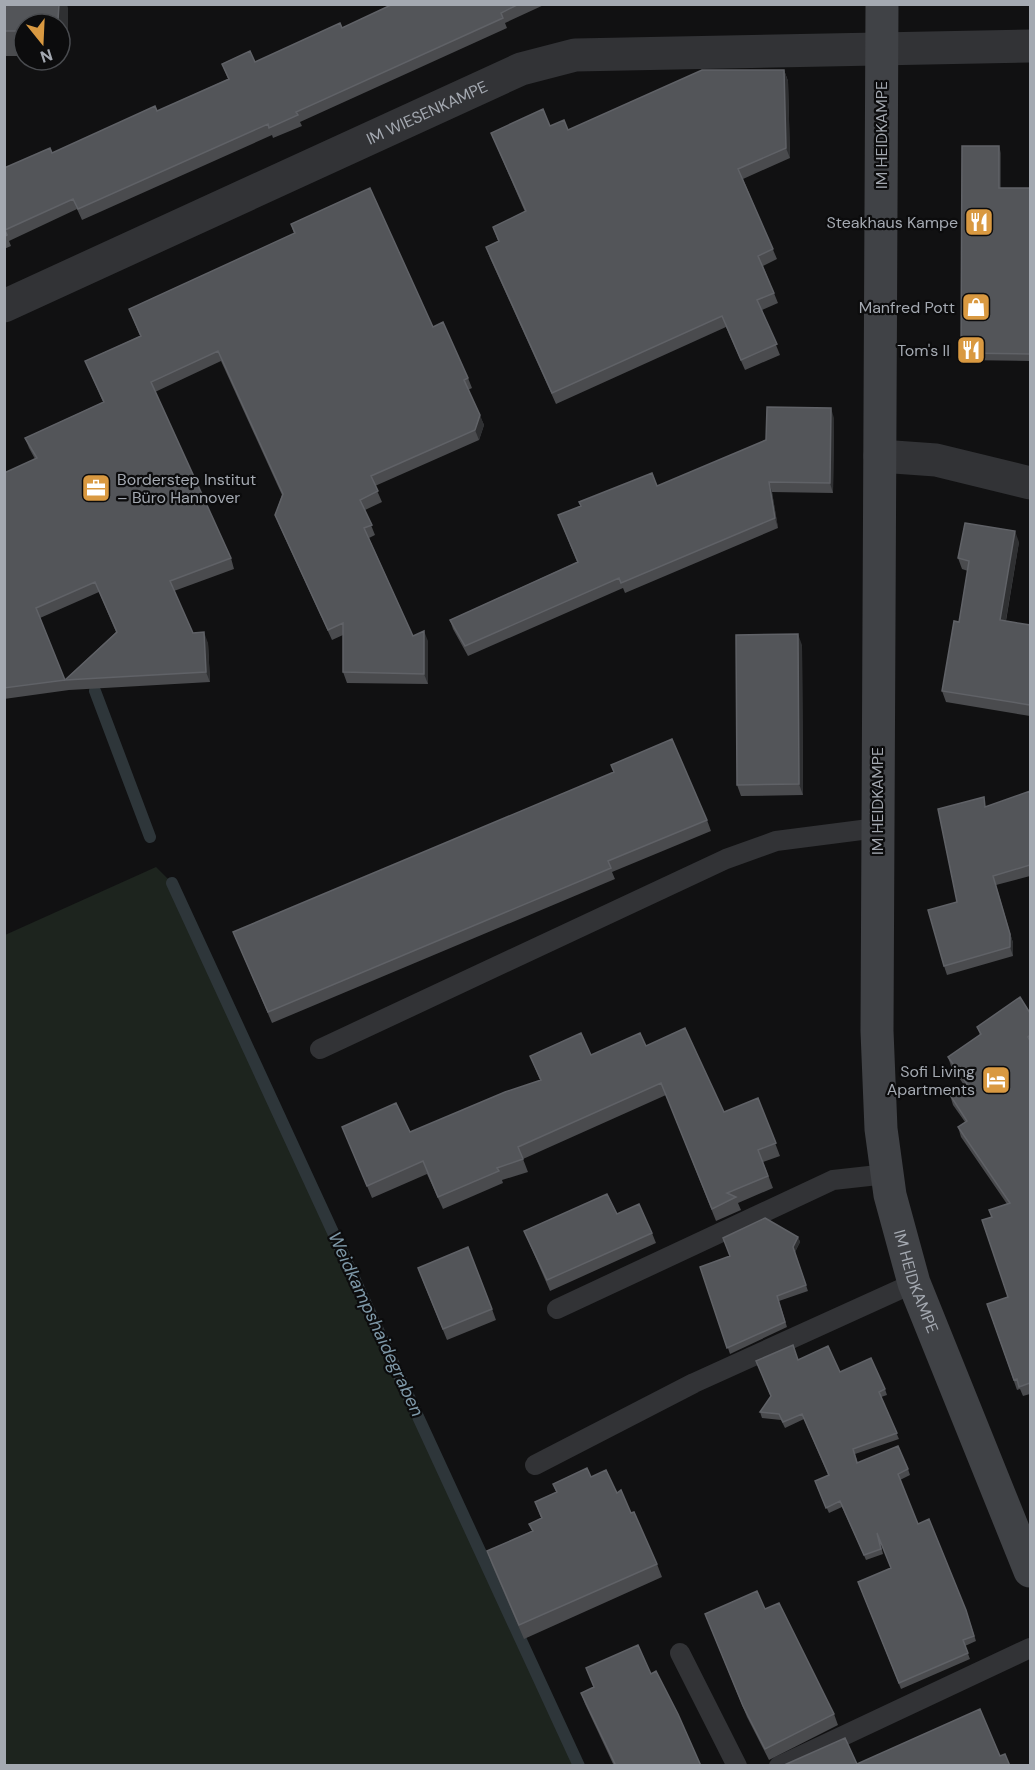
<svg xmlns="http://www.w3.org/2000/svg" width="1035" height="1770" font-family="'DM Sans',sans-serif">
<rect width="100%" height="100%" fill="#111112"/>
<path fill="#1d241e" d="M156,867L172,883L579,1765H5V935Z"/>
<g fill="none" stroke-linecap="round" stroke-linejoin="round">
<path stroke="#2e363a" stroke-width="12" d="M95,691L150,837
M172,883L579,1766"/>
<path stroke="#323336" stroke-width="20" d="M320,1049L726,859L776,841L877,828
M557,1309L833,1180L887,1174
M535,1465L694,1383L914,1283
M680,1653L737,1766
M779,1766L1030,1648"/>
<g stroke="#323336" stroke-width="33">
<path id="s1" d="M4,306L521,69L575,55L1030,46"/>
<path d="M880,456L936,460L1030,483"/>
</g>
<path stroke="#404246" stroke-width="33" id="s2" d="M882,4L877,1031L881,1129L890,1195L914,1283L1030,1571"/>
</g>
<path fill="#4a4b4e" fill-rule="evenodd" d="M4,4L68,8V46H62L61,57H60V24H24V56H4Z
M393,4H546L505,23L507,28L300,122L302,126L273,138L272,135L82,220L77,209L9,241L11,246L4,249V168L52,153L157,111L228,79L222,64L255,62L342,28Z
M784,70L788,81L790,158L743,179L777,259L763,266L778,303L762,310L780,355L745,370L726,327L556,404L490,258L486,247L498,241L493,227L525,212L491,133L550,126L568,130Z
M1001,153V188H1030V361L963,360L961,353Z
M291,224L433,327L468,378L472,388L468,390L484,425L479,440L375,486L382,502L365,510L375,535L369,538L413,636L428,641V684L347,683L343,672V635L332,640L279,525L275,515L282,495L221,361L155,392L231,558L234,569L174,591L193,633L208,643L210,682L69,690L4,699V473L35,459L29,448L25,438L103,402L85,361L140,336L129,309L294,234ZM99,592L116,632L65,680L40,618Z
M834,418L833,493L772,492L778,528L625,593L623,588L468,656L453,629L450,620L577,562L558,515L657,486Z
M1019,542L1006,621L1030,625V716L946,702L942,691L959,622L968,571L962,569L958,558Z
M802,645L803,795L741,796L737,785Z
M1030,791V876L996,885L1013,943V956L947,975L944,966L957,902Z
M707,820L711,831L612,872L615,879L272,1023L233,932Z
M1030,1013V1394L1023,1396L1020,1389L1017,1390L987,1304L1008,1297L992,1217L1007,1204L961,1137L958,1127L965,1122L953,1105L950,1095L964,1085L951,1066L948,1057L980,1035L977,1027Z
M646,1046L724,1112L758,1098L780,1156L763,1162L773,1188L738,1203L741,1210L716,1221L666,1095L523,1159L528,1172L502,1180L503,1183L443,1209L427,1174L372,1198L342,1127L410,1132L540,1080L530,1056L591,1055Z
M617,1214L652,1233L656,1243L550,1291L524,1231Z
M798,1237L800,1242L795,1252L808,1291L779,1301L787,1327L730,1354L700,1267Z
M422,1279L492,1309L496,1320L447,1340Z
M798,1359L840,1372L885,1389L887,1395L881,1397L899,1439L855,1454L858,1463L908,1469L910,1475L900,1480L918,1524L968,1616L976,1641L965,1646L970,1659L901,1689L858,1582L891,1568L879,1538L883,1554L866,1560L842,1507L829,1513L817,1487L828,1475L804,1419L785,1428L781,1420L762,1418L760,1412L771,1397L756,1361Z
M591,1477L617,1493L631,1513L657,1564L662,1577L524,1639L492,1565L487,1551L532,1531L529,1524L541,1518L535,1502L556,1492L553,1484Z
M765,1609L834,1714L838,1725L769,1760L747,1717L705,1614Z
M586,1668L651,1674L701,1766H614L585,1704L581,1693L594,1687Z"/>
<path fill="#2f3032" d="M59,4H67L68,8V46L58,20Z
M60,41L62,46L61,57L60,54Z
M784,70L788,81L790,158L786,148Z
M999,146L1001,153V195L999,188Z
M831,408L834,418L833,493L830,483Z
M480,415L484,425L479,440L475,430Z
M769,482L772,492L778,528L775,518Z
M1015,531L1019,542L1004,631L1000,620Z
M424,631L428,641V684L424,674Z
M204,632L208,643L210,682L206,672Z
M798,634L802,645L803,795L799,784Z
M993,876L1013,943V956L1010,947Z
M798,1237L800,1242L795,1252L808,1291L793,1247Z"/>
<path fill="#535559" stroke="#606267" stroke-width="1.5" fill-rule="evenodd" d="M4,4H59L58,20H52V24H24V31H4Z
M393,4H519L501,13L503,18L296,112L298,115L269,128L268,124L78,209L73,199L5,230L7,235L4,237V168L50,148L52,153L155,106L157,111L229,79L222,64L250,51L255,62L340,23L342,28Z
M702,70H784L786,148L738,169L773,249L758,256L774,293L757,300L777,344L741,360L722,316L552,393L486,247L499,241L493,227L526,211L491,133L543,109L550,126L564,120L568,130Z
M962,146H999V188H1030V354L961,353Z
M370,188L433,327L443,322L468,378L464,380L480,415L475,430L371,476L378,491L360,500L372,525L364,528L413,636L424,631V674L343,672V623L328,630L275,515L283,494L218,351L151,382L231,558L170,581L193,633L204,632L206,672L65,680L4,688V473L37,458L25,438L104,402L85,361L141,336L129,309L295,233L291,224ZM95,582L117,632L65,680L36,608Z
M767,407L831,408L830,483L769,482L775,518L621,583L619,578L465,646L450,620L578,562L558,515L581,506L579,502L652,473L657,486L766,440Z
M965,523L1015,531L1000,620L1030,625V705L942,691L954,621L959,622L969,561L958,558Z
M798,634L799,784L737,785L736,635Z
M672,739L707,820L608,861L611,868L268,1012L233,932L614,772L611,765Z
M1030,791V865L993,876L1010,934V947L944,966L928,910L957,902L938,809L984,797L985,807Z
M1020,997L1030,1013V1035L1028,1037L1030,1041V1383L1019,1387L1017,1379L1014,1380L987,1304L1008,1297L982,1220L992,1217L989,1210L1010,1203L958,1127L967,1121L950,1095L967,1084L948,1057L981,1034L977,1027Z
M685,1028L724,1112L758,1098L776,1143L758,1150L768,1176L727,1193L736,1197L712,1209L661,1083L518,1147L523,1159L497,1168L499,1171L438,1197L423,1161L367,1186L342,1127L396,1103L410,1132L505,1092L541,1080L530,1056L581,1033L591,1055L640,1033L646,1046Z
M607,1194L617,1214L639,1204L652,1233L547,1280L524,1231Z
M765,1218L798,1237L793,1247L806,1285L777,1296L785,1322L727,1348L700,1267L730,1256L723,1238Z
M468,1247L492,1309L443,1329L418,1268Z
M793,1345L798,1360L828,1346L840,1372L871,1358L885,1389L879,1392L897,1433L853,1449L857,1463L898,1446L908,1469L898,1474L918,1524L929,1519L966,1610L974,1636L963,1640L968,1653L899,1683L858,1582L891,1568L877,1533L881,1549L864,1555L840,1501L826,1508L815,1481L829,1475L802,1414L783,1422L779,1414L760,1412L771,1396L756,1361Z
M587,1468L591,1477L606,1470L617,1493L621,1490L631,1513L634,1512L657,1564L519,1625L487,1551L533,1531L529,1524L542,1518L535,1502L557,1492L553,1484Z
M757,1591L765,1609L779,1603L834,1714L765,1749L743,1706L705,1614Z
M638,1645L651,1674L656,1671L678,1714L701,1766H616L581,1693L594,1687L586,1668Z
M980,1709L1000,1756L1005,1754L1010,1766H782L845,1738L857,1764Z"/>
<defs>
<g id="restaurant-square" transform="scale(1.5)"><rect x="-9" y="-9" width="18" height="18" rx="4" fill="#d99941" stroke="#0c0c0d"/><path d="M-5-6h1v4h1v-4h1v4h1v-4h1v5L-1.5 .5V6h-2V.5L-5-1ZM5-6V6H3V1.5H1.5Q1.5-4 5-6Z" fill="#fff"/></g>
<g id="shop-square" transform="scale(1.5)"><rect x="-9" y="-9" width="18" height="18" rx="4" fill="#d99941" stroke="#0c0c0d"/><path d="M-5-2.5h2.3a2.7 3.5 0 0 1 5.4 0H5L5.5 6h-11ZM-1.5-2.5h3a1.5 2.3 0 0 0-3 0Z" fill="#fff"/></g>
<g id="office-square" transform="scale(1.5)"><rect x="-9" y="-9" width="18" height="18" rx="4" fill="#d99941" stroke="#0c0c0d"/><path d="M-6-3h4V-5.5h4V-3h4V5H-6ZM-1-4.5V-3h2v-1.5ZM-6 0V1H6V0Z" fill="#fff"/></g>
<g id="hotel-square" transform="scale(1.5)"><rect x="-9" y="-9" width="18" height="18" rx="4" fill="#d99941" stroke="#0c0c0d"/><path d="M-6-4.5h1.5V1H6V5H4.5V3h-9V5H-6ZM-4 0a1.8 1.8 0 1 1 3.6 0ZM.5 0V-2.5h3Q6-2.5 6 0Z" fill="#fff"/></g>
</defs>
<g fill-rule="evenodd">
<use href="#restaurant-square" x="979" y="222"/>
<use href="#shop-square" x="976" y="307"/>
<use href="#restaurant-square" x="971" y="350"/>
<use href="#office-square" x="96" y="488"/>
<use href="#hotel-square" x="996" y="1080"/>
</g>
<g text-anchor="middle" stroke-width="4.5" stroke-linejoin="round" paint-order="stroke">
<g font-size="16" fill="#a4a9b1" stroke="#0c0c0d">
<text dy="6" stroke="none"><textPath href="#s1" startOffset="465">IM WIESENKAMPE</textPath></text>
<text transform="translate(881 135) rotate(-90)" y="6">IM HEIDKAMPE</text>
<text transform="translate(877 801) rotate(-90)" y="6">IM HEIDKAMPE</text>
<text dy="6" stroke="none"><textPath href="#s2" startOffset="1282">IM HEIDKAMPE</textPath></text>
</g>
<g font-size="16" fill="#a4a9b1" stroke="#0c0c0d" text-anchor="end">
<text x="958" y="228">Steakhaus Kampe</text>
<text x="955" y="313">Manfred Pott</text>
<text x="950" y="356">Tom's II</text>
<text x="117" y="485" text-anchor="start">Borderstep Institut<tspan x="117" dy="18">– Büro Hannover</tspan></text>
<text x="975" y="1077">Sofi Living<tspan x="975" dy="18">Apartments</tspan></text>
</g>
<g font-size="18" font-style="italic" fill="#7e98a8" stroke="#0c0c0d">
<text transform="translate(376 1324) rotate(65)" y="6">Weidkampshaidegraben</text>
</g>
</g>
<rect width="1035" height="1770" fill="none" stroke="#a4a9b1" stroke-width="12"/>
<g transform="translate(42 42) rotate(162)"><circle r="28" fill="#0c0c0d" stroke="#494b4f" stroke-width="1.5"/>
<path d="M0-4.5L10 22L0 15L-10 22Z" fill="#d99941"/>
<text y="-9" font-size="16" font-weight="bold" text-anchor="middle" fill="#a4a9b1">N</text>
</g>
</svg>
